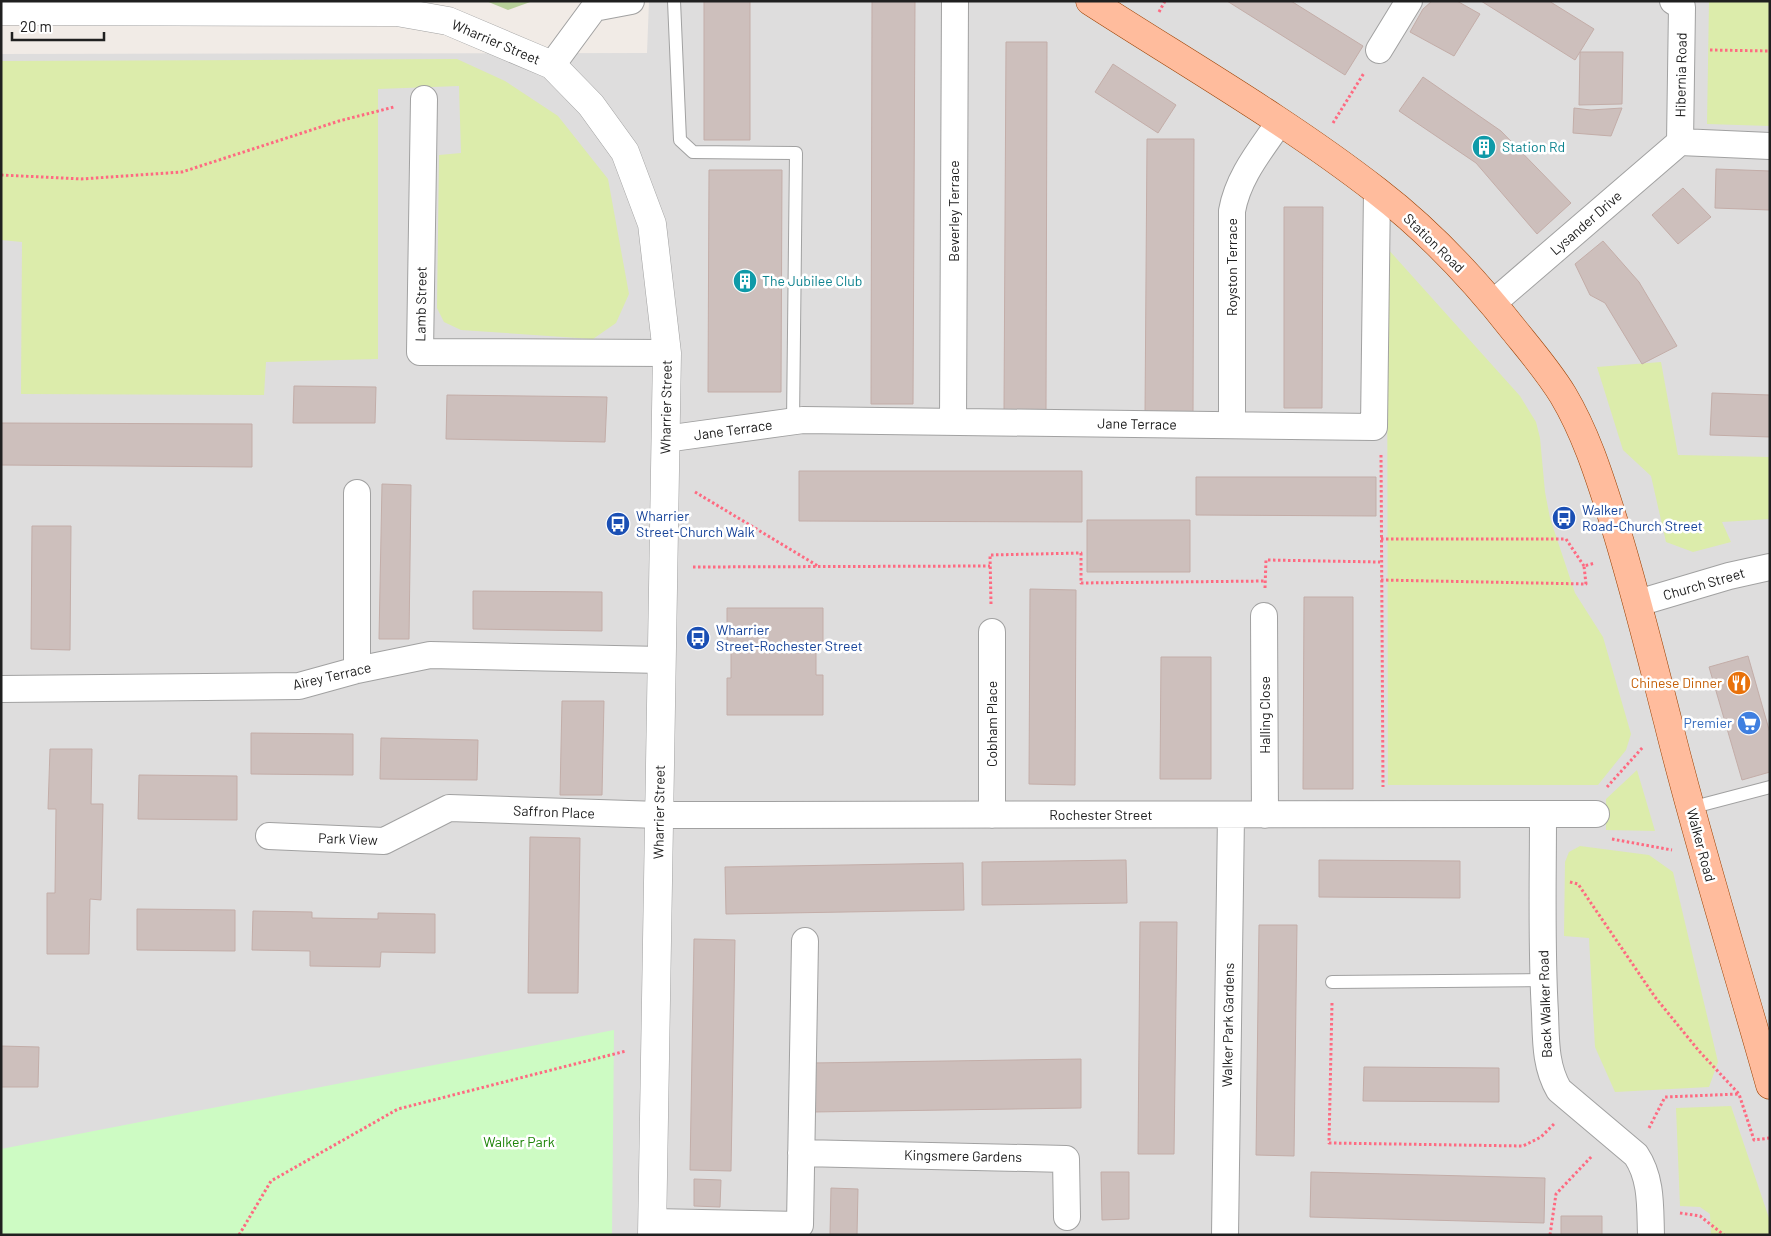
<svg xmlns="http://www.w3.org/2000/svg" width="1771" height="1236" font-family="Barlow,sans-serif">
<rect width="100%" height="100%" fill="#f1ebe6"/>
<path fill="#dedddd" d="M649,1H1770V1235H1V54L647,53Z"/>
<path fill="#dcecab" d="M1709,1H1770V126L1707,124Z
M457,59L505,81L558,116L608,179L629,294L616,323L593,339L461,330L444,322L437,308L439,155L461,153L459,86L378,89V359L266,362L264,395L21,394L22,242L1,240V61Z
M1387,248L1520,396L1536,422L1540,438L1545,492L1550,518L1575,593L1603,637L1631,734L1626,750L1598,785H1388Z
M1661,362L1678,455L1770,457V519L1722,522L1731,542L1693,552L1666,542L1651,476L1623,450L1597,367Z
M1637,770L1655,831L1606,830V799Z
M1580,846L1649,855L1673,872L1718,1062L1709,1087L1615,1092L1595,1047L1589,938L1564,936L1565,862L1569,852Z
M1731,1106L1770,1221V1235H1711L1710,1214L1700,1207L1680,1206L1676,1108Z"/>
<path fill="#b8d19a" d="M486,1H533L508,10Z"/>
<path fill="#cdfbc3" d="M614,1030L612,1235H1V1149Z"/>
<path fill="#cdbfbc" stroke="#c3ada8" d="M704,1H750V140H704Z
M872,1H915L913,404H871Z
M1227,1H1291L1363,46L1345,75Z
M1432,1H1457L1480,14L1454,56L1410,32L1423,9Z
M1481,1H1549L1594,29L1575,60Z
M1006,42H1047L1046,411H1004Z
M1580,52H1623L1622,104L1579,105Z
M1113,64L1176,105L1158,133L1095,92Z
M1423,77L1501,131L1571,203L1537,234L1476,163L1399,111Z
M1574,108L1591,110L1622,108L1611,136L1573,133Z
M1147,139H1194L1193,415H1145Z
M1716,169L1770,171V210L1715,208Z
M709,170H782L781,392H708Z
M1683,188L1711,217L1678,244L1652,215Z
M1284,207H1323L1322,408H1284Z
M1603,241L1639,282L1677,346L1642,364L1605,303L1590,295L1575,264Z
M294,386L376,387L375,423H293Z
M1712,393L1770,395V437L1710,435Z
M447,395L607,397L605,442L446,439Z
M1,423L252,424V467L1,465Z
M799,471H1082V522L799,521Z
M1196,477H1376V516L1196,515Z
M382,484L411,485L409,639H379Z
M1087,520H1190V572H1087Z
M32,526H71L70,650L31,649Z
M1030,589L1076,590L1075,785L1029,784Z
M473,591L602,592V631L473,629Z
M1304,597H1353V789H1303Z
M727,608H823V646H816V675H823V715H727V678H731V641H727Z
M1748,656L1770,733V772L1742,780L1709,667Z
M1161,657H1211V779H1160Z
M562,701H604L602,795H560Z
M251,733L353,734V775L251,774Z
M381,738L478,740L477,780L380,779Z
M50,749H92L91,804H103L101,900L90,899L89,954H47V893H55L56,809H48Z
M139,775L237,776V820L138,819Z
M530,837L580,838L578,993H528Z
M1126,860L1127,903L982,905V862Z
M1319,860L1460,861V898L1319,897Z
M963,863L964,910L726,914L725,867Z
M137,909L235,910V951L137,950Z
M253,911L312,912V918L378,919V913L435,914V953L381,952L380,967L310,966V951L252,950Z
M1140,922H1177L1174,1154H1138Z
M1259,925H1297L1294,1156L1256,1155Z
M694,939L735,940L731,1171L690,1170Z
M1,1046L39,1047L38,1087H1Z
M1081,1059V1108L812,1112V1063Z
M1364,1067L1499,1068V1102L1363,1101Z
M1101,1172H1129V1219L1102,1220Z
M1311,1172L1545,1178L1544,1223L1310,1217Z
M694,1179L721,1180L720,1207L694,1206Z
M831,1188L858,1189L857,1235L830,1234Z
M1561,1216H1602V1235H1561Z"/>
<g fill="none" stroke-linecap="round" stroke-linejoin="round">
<g stroke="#a1a1a1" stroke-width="14">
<path id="service" d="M674,1L680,140L693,152L796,153L793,422
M1690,808L1770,787
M1332,982L1543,980"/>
</g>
<g stroke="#a1a1a1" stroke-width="28">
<path id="minor" d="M1673,1L1682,7L1680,142
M1379,50L1409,1
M552,65L594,8L631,1
M424,99L420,352L667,353
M1680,142L1770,146
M1493,303L1680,142
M953,421L955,1
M1232,425V211C1238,177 1260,151 1279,123
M665,439L803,420L1374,427L1377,191
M1638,603L1729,576L1770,567
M1264,616L1265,815
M992,632V815
M357,670V493
M1,689L299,686L357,670L430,655L662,660
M1543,815C1543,881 1541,947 1545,1013C1546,1040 1545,1066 1559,1090L1636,1155C1652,1179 1650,1207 1651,1235
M269,836L384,841L449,808L659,815L1596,814
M801,1153L1066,1159L1067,1217
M652,1222L800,1225L805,941
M1225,1235L1231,815"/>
</g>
<g stroke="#a1a1a1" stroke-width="29">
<path id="tertiary" d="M1,11L397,12L448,21L552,65L591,105L625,152L652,224L667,353L652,1235"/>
</g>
<g stroke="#9c4000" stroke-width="29">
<path id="primary" d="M1090,1C1186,63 1287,121 1377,191C1429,231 1474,279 1514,330C1531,351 1549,372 1563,395C1585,432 1598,472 1611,513C1633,582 1650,652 1668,722C1698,844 1736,964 1770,1085"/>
</g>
<path stroke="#fe6a81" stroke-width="3" stroke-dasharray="2.5 2.5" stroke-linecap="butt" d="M1159,12L1165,1
M1710,50L1770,51
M1333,123L1364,73
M1,175L81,179L182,172L339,121L394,107
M1381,455L1383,787
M695,492L818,566
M1381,539H1566L1584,566
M693,567L990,566
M1381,580L1586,584L1584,566L1595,563
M1265,588L1266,560L1380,562
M991,604L990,555L1081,553V583L1265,581
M1607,787L1643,747
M1612,839L1672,850
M1570,882L1578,884L1655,997L1699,1051L1739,1094L1754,1140L1770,1138
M1332,1003L1329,1143L1523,1146L1541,1137L1554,1124
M1649,1128L1665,1097L1739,1094
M1680,1213L1700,1216L1724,1235
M239,1235L271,1181L398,1109L626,1051
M1550,1235L1556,1194L1592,1156"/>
<use href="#service" stroke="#fff" stroke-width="12"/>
<use href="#minor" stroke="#fff" stroke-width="26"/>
<use href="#tertiary" stroke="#fff" stroke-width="28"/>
<use href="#primary" stroke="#ffbc9d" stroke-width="28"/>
</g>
<defs>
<g id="building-disc" transform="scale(1.25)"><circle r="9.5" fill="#0f9aa8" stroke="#fff"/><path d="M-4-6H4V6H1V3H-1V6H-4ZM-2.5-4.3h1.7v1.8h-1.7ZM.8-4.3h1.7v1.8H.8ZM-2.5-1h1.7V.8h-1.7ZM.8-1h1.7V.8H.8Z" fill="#fff"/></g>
<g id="bus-disc" transform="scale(1.25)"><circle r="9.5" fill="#1a4fb4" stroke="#fff"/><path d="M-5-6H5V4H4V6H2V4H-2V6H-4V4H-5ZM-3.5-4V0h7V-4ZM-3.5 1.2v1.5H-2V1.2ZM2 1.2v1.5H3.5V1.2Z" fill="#fff"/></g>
<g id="restaurant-disc" transform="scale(1.25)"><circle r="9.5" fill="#e8710a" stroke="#fff"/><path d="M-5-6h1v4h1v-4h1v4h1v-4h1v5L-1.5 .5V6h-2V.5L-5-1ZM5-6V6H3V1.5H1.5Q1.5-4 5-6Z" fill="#fff"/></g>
<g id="supermarket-disc" transform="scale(1.25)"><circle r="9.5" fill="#3f7fe0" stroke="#fff"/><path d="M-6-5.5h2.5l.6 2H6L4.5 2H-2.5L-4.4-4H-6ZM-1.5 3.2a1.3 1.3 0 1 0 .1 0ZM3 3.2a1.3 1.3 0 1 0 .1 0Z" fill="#fff"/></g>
</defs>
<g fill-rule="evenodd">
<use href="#building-disc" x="1484" y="147"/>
<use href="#building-disc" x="745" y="281"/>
<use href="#bus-disc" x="1564" y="518"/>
<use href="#bus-disc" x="618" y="524"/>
<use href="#bus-disc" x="698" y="638"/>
<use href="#restaurant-disc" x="1739" y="683"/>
<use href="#supermarket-disc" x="1749" y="723"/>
</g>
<g text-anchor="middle" stroke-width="5" stroke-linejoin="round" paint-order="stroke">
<g font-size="14" fill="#202020" stroke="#fff">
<text transform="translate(496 42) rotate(23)" y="5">Wharrier Street</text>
<text transform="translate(1681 75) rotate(-89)" y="5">Hibernia Road</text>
<text transform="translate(954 211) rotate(-90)" y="5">Beverley Terrace</text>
<text transform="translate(1586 223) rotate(-41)" y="5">Lysander Drive</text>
<text transform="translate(1434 243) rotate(44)" y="5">Station Road</text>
<text transform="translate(1232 267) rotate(-90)" y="5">Royston Terrace</text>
<text transform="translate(421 304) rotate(-89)" y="5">Lamb Street</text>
<text transform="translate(666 407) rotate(-89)" y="5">Wharrier Street</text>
<text transform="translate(1137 424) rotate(1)" y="5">Jane Terrace</text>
<text transform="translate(733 430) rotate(-8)" y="5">Jane Terrace</text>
<text transform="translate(1704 584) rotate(-16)" y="5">Church Street</text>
<text transform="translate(332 676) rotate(-13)" y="5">Airey Terrace</text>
<text transform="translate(1265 715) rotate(-90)" y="5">Halling Close</text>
<text transform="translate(992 724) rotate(-90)" y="5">Cobham Place</text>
<text transform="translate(554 812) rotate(2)" y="5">Saffron Place</text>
<text transform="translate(659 812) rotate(-89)" y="5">Wharrier Street</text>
<text x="1101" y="820">Rochester Street</text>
<text transform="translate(348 839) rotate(2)" y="5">Park View</text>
<text transform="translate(1701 845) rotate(75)" y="5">Walker Road</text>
<text transform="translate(1545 1004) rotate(-92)" y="5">Back Walker Road</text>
<text transform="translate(1228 1025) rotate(-89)" y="5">Walker Park Gardens</text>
<text transform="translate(963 1156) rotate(1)" y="5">Kingsmere Gardens</text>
</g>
<g font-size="14" fill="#0d838f" stroke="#fff" text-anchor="start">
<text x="1502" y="152">Station Rd</text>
<text x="762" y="286">The Jubilee Club</text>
</g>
<g font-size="14" fill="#164399" stroke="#fff" text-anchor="start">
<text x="1582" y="515">Walker<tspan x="1582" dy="16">Road-Church Street</tspan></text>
<text x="636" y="521">Wharrier<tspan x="636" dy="16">Street-Church Walk</tspan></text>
<text x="716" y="635">Wharrier<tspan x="716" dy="16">Street-Rochester Street</tspan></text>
</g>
<g font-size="14" fill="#c56008" stroke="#fff" text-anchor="end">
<text x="1722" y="688">Chinese Dinner</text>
</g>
<g font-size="14" fill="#366cbe" stroke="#fff" text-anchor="end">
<text x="1732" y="728">Premier</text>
</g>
<g font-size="14" fill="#1d8408" stroke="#fff">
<text x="519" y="1147">Walker Park</text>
</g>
</g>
<rect width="1771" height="1236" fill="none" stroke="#202020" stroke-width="5"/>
<path d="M12 32v8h92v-8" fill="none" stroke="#202020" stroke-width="2.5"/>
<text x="20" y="32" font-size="15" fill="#202020" stroke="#ffffff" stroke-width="4" paint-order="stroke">20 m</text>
</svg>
